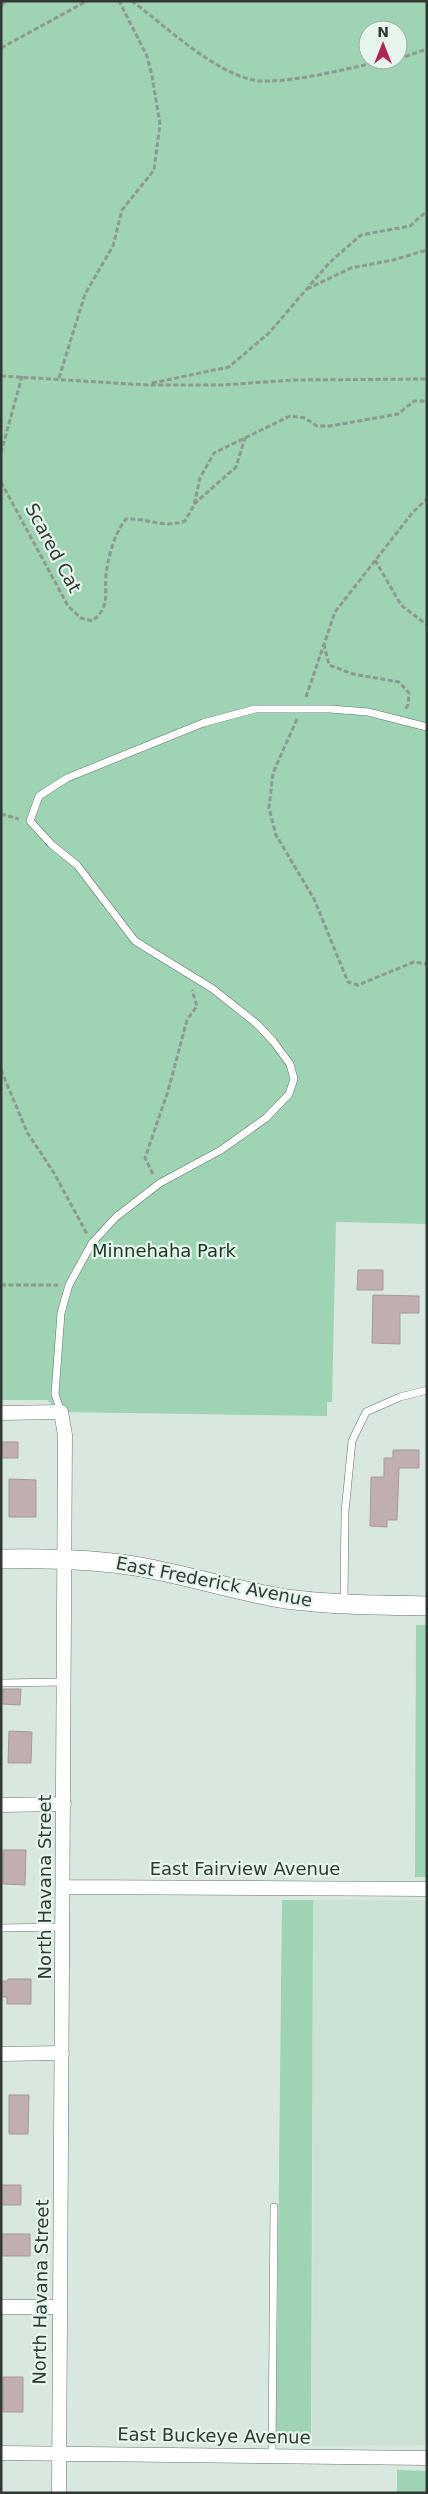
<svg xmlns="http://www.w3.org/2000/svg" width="428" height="2494" font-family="'DejaVu Sans',sans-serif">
<rect width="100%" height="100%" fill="#d9e8df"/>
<path fill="#cae1d3" d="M313,1900H427V2445L312,2446Z"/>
<path fill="#9ed3b3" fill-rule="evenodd" d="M1,1H427V1224L336,1222L332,1402H327V1416L61,1412L47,1400H1ZM368,30H398V60H368Z
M416,1625H427V1877H415Z
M282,1900H313L311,2446L276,2443Z
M397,2470L427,2471V2493H397Z"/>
<path fill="#c0aeb1" stroke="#a8979a" d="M358,1270H383V1290H357Z
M373,1295L419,1296V1313H400V1344L372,1343Z
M1,1442H18V1458H1Z
M393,1450H419V1468H399L397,1520H387V1527L370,1526L371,1477H384V1458H393Z
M9,1479L36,1480V1517H9Z
M3,1689H21L20,1705L3,1704Z
M9,1731L32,1732L31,1763H8Z
M3,1850H26L25,1885L3,1884Z
M8,1979H31V2004H7V1997H1V1981H7Z
M9,2095H29L28,2134H9Z
M1,2185H21V2205H1Z
M1,2234H30V2256H1Z
M3,2377H23V2412H3Z"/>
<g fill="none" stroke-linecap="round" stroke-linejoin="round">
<g stroke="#66736b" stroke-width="8">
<path id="service" d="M61,1412L55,1394L61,1313L69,1285L92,1243L116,1217L160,1183L221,1150L266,1118L289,1094L294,1079L290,1064L273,1041L257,1024L213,989L135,941L77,865L52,845L30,821L39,796L67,778L203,723L255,709H330L368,712L427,727
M344,1603L345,1512L352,1441L366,1412L400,1397L427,1390
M1,1683L64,1682
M1,1928L63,1927
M272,2456L274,2207"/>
</g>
<g stroke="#66736b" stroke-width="15">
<path id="minor" d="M1,1413L61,1412L65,1435L59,2493
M1,1805L64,1804
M63,1887L427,1889
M1,2054L62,2053
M1,2307H60
M1,2453L427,2458"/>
</g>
<g stroke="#66736b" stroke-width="20">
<path id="secondary" d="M1,1559C49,1558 95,1559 141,1567C190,1576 237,1591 286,1599C333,1605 380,1605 427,1606"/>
</g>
<path stroke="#8e9992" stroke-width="3" stroke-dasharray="5 2.5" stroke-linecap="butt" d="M132,1C164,25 221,79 261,81C300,82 351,67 390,60
M1,6L6,1
M1,48L87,1
M398,59L427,49
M307,289L351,268L393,260L427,250
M1,376L147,385H223L293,380L427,379
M59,378L85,294L113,246L122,210L154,170L160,124L152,76L147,56L119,1
M152,383L229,367L269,333L329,263L361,235L410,226L427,211
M1,453L22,376
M1,482L68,606L81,618L92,621C111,607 104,594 106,574C109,555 114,534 126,519C150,518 162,529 185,521L194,505L200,478L214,453L290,416L305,418L317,426H330L398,414L414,401H427
M194,504L236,467L245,438
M375,560L401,605L427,625
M324,644L329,665L353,674L399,682L409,693L408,705L405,709
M306,697L335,612L413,512L427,499
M297,719L273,773L269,808L276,835L314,899L348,982L358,985L414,962L427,964
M1,814L19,819
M1,1070L27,1132L54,1173L87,1234
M153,1174L145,1158L168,1091L187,1020L197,1006L192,990
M1,1285H58"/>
<use href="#service" stroke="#fff" stroke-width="7"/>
<use href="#minor" stroke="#fff" stroke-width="14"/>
<use href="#secondary" stroke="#fff" stroke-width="19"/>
</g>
<g text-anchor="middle" stroke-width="4.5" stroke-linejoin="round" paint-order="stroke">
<g font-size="18" fill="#323834" stroke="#e7f6ec">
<text transform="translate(53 548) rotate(62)" y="6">Scared Cat</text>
<text transform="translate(214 1582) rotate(11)" y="6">East Frederick Avenue</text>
<text x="245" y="1875">East Fairview Avenue</text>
<text transform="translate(45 1887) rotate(-90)" y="6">North Havana Street</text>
<text transform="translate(41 2292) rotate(-89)" y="6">North Havana Street</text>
<text transform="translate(214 2436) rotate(1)" y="6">East Buckeye Avenue</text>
</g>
<g font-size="18" fill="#153524" stroke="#e7f6ec">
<text x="164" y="1257">Minnehaha Park</text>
</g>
</g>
<rect width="428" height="2494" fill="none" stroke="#323834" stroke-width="5"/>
<g transform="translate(383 45)"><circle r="24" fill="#e7f6ec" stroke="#9faaa2"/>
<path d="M0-4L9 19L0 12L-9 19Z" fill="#b32456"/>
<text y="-8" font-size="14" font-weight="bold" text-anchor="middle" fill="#323834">N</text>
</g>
</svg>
